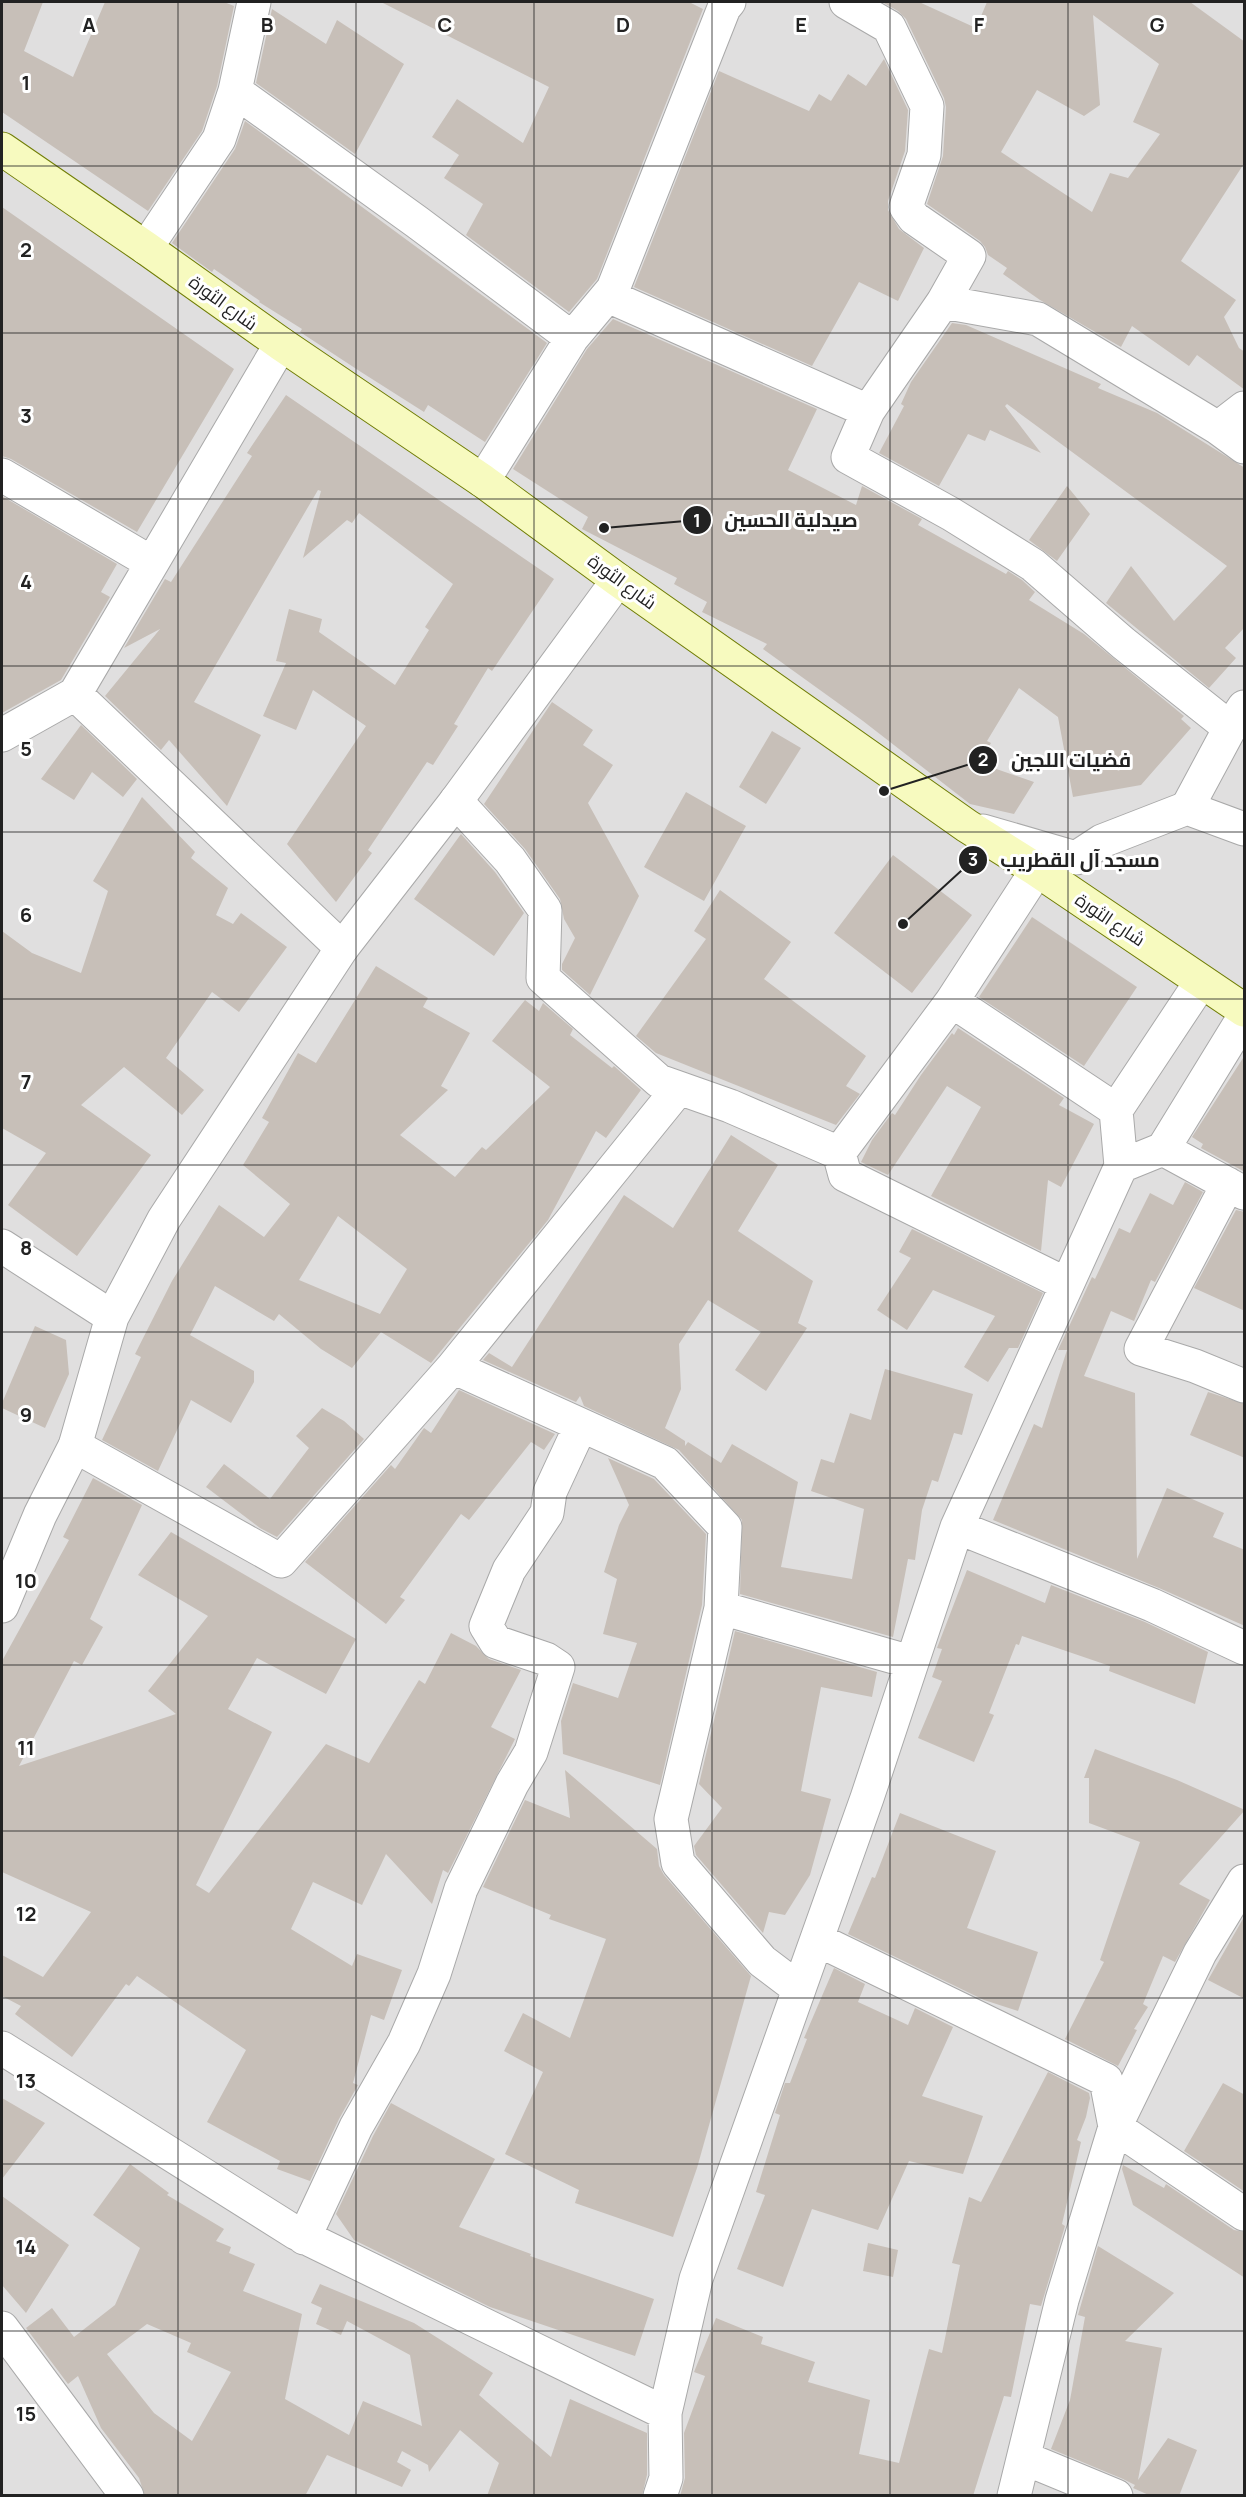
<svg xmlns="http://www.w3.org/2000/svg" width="1246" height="2497" font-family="Manrope,Cairo,sans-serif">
<rect width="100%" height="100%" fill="#f2efe9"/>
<path fill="#e0dfdf" d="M2,2H1244V2495H2Z"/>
<path fill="#c7bfb8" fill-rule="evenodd" d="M2,2H43L24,51L73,77L105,2H224L234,6L217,86L202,131L148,211L2,112Z
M381,2H689L703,9L597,279L569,312L466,235L483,204L444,178L459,155L432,137L457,99L523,143L549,87Z
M882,2H919L976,28L987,2H1190L1245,42V162L1181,261L1236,300L1224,317L1239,348L1245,352V390L1197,355L1189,366L1132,326L1121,347L1040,300L1003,274L1007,268L988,255L985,247L980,241L927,204L943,156L946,107L944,98L906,19L898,11ZM1093,15L1159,64L1133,122L1160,134L1128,178L1110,173L1092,212L1001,152L1037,90L1084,116L1100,105Z
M272,9L326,44L337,20L404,64L355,154L256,83Z
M884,59L908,110L905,151L888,201V210L899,229L924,248L898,301L859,282L812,366L634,287L719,71L809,111L819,94L831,101L848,74L866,86Z
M245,121L547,343L485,442L428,405L424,412L361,372L300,332L302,329L259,302L260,301L214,269L212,272L172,243L235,149Z
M2,207L234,369L137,532L11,459L2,456Z
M613,319L817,409L788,470L856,505L862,486L922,519L918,525L1006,574L1008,571L1022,580L1035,592L1029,600L1084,634L1184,716L1181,719L1191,728L1141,785L1073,797L1058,717L1019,688L987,741L991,743L979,763L1034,782L1014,814L970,804L863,721L763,649L767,644L702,612L707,602L674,584L677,578L582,529L588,517L513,469L587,349Z
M952,323L966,325L1101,384L1098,388L1157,413L1245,468V627L1225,648L1236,658L1209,688L1106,603L1131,566L1174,621L1227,566L1007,404L1005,406L1041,453L990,430L985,441L968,434L939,486L879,453L904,406L901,404L911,382Z
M286,395L554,579L492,671L488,668L454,724L458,726L433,765L427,762L368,850L372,853L336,902L287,844L366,726L313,690L296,730L263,716L286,663L276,661L289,609L322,619L319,632L395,685L429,630L425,627L453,584L359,513L352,523L347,520L303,558L321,491L318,490L194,702L261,735L227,806L169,740L161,750L105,696L160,629L124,648L165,579L171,582L252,456L247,453Z
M1067,486L1090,514L1057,561L1029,540Z
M2,496L117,564L101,592L110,597L61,680L2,713Z
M552,702L593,730L583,745L613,765L588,803L639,896L590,995L562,970V964L575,938L564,919L560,899L525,849L484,804Z
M81,725L137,779L123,797L92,772L74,800L41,779Z
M772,731L801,748L766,804L739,787Z
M686,792L746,826L704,901L644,867Z
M142,797L195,852L191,858L228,888L216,915L233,924L241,913L287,947L239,1012L212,992L166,1058L204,1090L182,1115L124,1067L81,1105L151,1155L77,1256L8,1205L46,1153L2,1128V931L32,953L81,973L108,891L93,881Z
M461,834L495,872L524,913L494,956L414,899Z
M893,855L972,915L912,993L834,933Z
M720,890L791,942L764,979L866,1056L846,1086L860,1094L836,1125L656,1053L636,1036L706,939L694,931Z
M1032,917L1137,987L1084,1066L979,997Z
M376,966L428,998L423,1007L470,1033L441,1086L448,1090L400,1135L455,1177L482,1147L486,1150L550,1087L492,1041L525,1000L539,1011L543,1003L573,1029L570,1035L612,1068L614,1066L641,1090L606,1138L596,1131L548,1220L431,1363L381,1332L352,1368L321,1349L279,1314L274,1321L215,1286L190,1335L254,1371V1382L231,1423L191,1400L158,1471L102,1440L141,1357L135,1354L172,1281L219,1205L264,1237L290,1204L243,1165L269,1122L262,1118L298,1053L316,1063ZM338,1216L407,1269L380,1314L299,1280Z
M958,1028L1064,1098L1059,1105L1094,1124L1061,1187L1048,1180L1041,1251L931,1196L981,1107L947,1086L888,1175L861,1162L872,1140L892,1113L895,1115L921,1075L952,1033L954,1035Z
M1245,1055V1172L1201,1148L1203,1144L1192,1137Z
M731,1135L778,1165L738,1231L813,1281L798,1323L807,1328L766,1391L735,1370L761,1332L708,1300L679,1344L681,1389L665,1428L685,1441V1446L688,1442L721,1463L732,1444L798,1482L781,1567L852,1579L864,1509L811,1491L821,1459L834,1463L850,1413L871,1420L885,1369L973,1394L962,1435L954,1433L938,1482L932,1480L922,1510L915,1560L908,1559L893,1637L740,1594L742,1520L679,1450L584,1406L580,1396L576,1402L483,1360L489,1353L512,1367L624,1195L673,1228Z
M1185,1182L1203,1192L1155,1282L1151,1280L1134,1321L1111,1311L1084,1376L1135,1393L1137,1559L1167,1488L1224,1513L1213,1537L1245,1550V1626L1159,1588L993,1520L1034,1424L1042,1428L1067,1350H1058L1092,1277L1095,1279L1119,1228L1130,1233L1150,1193L1173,1205Z
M1236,1210L1245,1212V1311L1194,1288Z
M912,1229L1043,1293L1018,1348H1009L988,1382L964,1367L995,1316L933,1290L907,1330L877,1310L911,1258L899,1252Z
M35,1326L66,1340L69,1374L45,1428L2,1408V1403Z
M459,1390L555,1434L544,1450L531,1442L469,1520L461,1514L400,1597L405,1600L386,1624L305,1562L391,1465L395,1469L424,1428L431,1433Z
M1208,1392L1245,1404V1458L1190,1435Z
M322,1408L344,1421L364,1439L277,1537L260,1528L206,1487L224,1464L270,1499L309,1448L296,1436Z
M608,1458L654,1479L706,1534L702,1605L660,1785L563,1754L561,1721L573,1683L618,1698L637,1643L603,1634L617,1579L604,1572L619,1525L629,1505Z
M93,1478L142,1505L90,1619L103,1627L82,1665L74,1661L19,1766L176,1714L148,1691L208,1616L138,1575L171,1532L356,1639L326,1694L257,1658L228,1709L272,1732L196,1885L209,1893L326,1744L369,1763L419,1680L425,1684L451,1633L476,1646L489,1659L521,1670L491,1727L515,1739L448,1873L443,1870L432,1904L386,1854L362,1905L313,1882L291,1929L352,1966L357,1954L402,1970L384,2020L371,2015L353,2083L358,2085L339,2119L310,2181L277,2169L280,2161L207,2122L246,2050L137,1976L129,1986L126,1984L72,2057L15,2014L21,2006L2,1996V1955L43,1977L91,1912L2,1872V1661L69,1540L63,1537Z
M967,1570L1045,1603L1051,1585L1145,1622L1208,1652L1195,1704L1109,1671L1110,1666L1022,1636L1019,1645L1016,1644L989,1713L994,1715L974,1762L918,1738L942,1681L932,1677L942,1649L937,1648Z
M735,1631L877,1672L872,1697L821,1687L801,1791L831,1799L810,1875L785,1915L769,1912L763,1933L696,1855L694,1846L722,1808L699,1784Z
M1095,1749L1177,1780L1245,1810L1179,1884L1210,1900L1175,1962L1163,1956L1143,2004L1148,2007L1134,2029L1137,2030L1118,2066L1065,2039L1104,1962L1100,1960L1140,1842L1089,1823V1778H1084Z
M565,1770L657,1849L659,1866L664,1875L751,1976L697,2168L673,2237L575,2203L579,2190L505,2154L543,2072L504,2051L523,2013L570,2038L606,1939L549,1919L551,1915L483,1887L525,1800L570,1818Z
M900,1813L996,1851L967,1928L1038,1952L1018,2011L984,2000L848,1934L872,1877L875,1878Z
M1244,1917H1245V1999L1208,1980Z
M834,1968L865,1984L858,2002L908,2025L915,2008L953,2027L922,2096L983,2116L963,2174L909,2161L878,2230L812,2209L783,2287L737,2269L765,2195L756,2192L780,2115L775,2113L785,2083H790L807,2039L804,2038Z
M1048,2072L1089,2093L1090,2098L1086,2117L1077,2140L1081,2142L1062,2224L1065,2226L1041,2306L1030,2304L1011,2397L1004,2396L973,2496H680L685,2478L684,2433L705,2376L694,2372L716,2318L763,2337L761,2344L815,2362L808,2382L870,2400L859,2454L899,2463L929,2349L942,2353L960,2265L952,2263L969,2197L981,2202Z
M1223,2083L1245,2095V2192L1184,2151Z
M2,2098L45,2123L2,2179Z
M391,2103L495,2159L459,2227L531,2254L530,2256L654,2299L635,2356L490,2307L354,2240L336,2214L373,2136Z
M130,2164L169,2193L167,2195L224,2229L216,2241L231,2247L229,2253L255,2264L243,2291L302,2314L285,2399L349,2435L363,2401L422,2426L410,2355L347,2321L341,2335L316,2324L322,2308L311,2303L320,2284L414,2323L493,2373L479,2395L551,2457L570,2399L647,2433V2475L642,2496H487L499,2463L460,2430L429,2472L428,2465L402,2451L397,2462L411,2470L402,2487L327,2455L305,2496H145L139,2478L101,2428L78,2376L68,2384L26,2328L52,2308L74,2337L115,2305L140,2248L93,2215ZM147,2324L191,2343L187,2352L231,2372L192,2441L154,2413L107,2354Z
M1123,2165L1164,2188L1166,2184L1234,2230L1245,2232V2278L1133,2205L1122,2169Z
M2,2196L69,2245L26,2313L2,2285Z
M868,2243L898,2250L893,2277L863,2271Z
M1098,2246L1174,2293L1125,2341L1162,2348L1138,2480L1168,2438L1197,2450L1179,2496H1151L1133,2488L1135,2485L1123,2479L1051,2449L1070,2400L1085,2317L1078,2315Z"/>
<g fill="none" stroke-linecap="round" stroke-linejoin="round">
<g stroke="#a9a9a9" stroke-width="35">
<path id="minor" d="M846,2L889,27L927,106L924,155L906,207L914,218L969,256L943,302L868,411L848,457L951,514L1033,565L1123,643L1230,728
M235,91L417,222L572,338
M146,248L219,139L235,91L254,2
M608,296L868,411
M943,302L1038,319L1218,428L1244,447
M1218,428L1244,408
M2,475L152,563
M483,481L572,338L613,289L724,8L729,2
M75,694L342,948
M2,735L75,694L281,344
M456,801L510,860L545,910L543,978L659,1081L730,1106L839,1153L845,1175L1066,1284
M1187,808L1230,728L1244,707
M952,1001L1116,1110L1121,1166L1163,1149L1244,1017
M1116,1110L1201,982
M1163,1149L1244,1193
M839,1153L952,1001L1037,870
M1228,1184L1141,1349L1195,1366L1244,1386
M453,1367L679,1088
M75,1446L281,1561L453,1367L665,1463L725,1527L721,1608L671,1819L678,1863L762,1961L799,1989
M957,1527L1152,1605L1244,1648
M721,1608L911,1662
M818,1940L1106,2080L1115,2127L1244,2214
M2,2048L296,2233L665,2413
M304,2238L356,2127L404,2043L434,1974L461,1889L512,1784L531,1752L558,1667L546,1659L496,1642L486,1626L509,1570L547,1513L550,1492L581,1425
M2,2328L127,2496
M1024,2458L1116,2496
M660,2496L666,2478L665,2413L696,2279L867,1798L957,1527L1121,1166
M1014,2496L1062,2300L1115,2127L1200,1953L1244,1881"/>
</g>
<g stroke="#a9a9a9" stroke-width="35">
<path id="tertiary" d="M983,831L1076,858L1102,841L1187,808L1244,829
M2,1246L112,1317
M2,1606L40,1515L75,1446L112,1317L164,1219L342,948L456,801L618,580"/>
</g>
<g stroke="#707d05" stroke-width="35">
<path id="secondary" d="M2,149L146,248L281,344L483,481L618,580L967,826L1037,870L1244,1010"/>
</g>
<use href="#minor" stroke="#fff" stroke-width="33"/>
<use href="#tertiary" stroke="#fff" stroke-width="33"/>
<use href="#secondary" stroke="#f7fabf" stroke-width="33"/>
</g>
<path fill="none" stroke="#222" stroke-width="1.5" stroke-opacity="0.55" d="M178,2V2496M356,2V2496M534,2V2496M712,2V2496M890,2V2496M1068,2V2496M2,166H1244M2,333H1244M2,499H1244M2,666H1244M2,832H1244M2,999H1244M2,1165H1244M2,1332H1244M2,1498H1244M2,1665H1244M2,1831H1244M2,1998H1244M2,2164H1244M2,2331H1244"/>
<g text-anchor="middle" stroke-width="6" stroke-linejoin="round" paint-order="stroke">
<g font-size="18" fill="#222" stroke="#fff">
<text transform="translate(223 303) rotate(36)" y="6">شارع الثورة</text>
<text transform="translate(622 582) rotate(36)" y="6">شارع الثورة</text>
<text transform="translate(1110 920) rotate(34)" y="6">شارع الثورة</text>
</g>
</g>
<g font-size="20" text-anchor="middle" font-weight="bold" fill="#222" stroke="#fff" stroke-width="6" stroke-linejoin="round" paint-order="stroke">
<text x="89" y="32">A</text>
<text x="267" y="32">B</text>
<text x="445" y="32">C</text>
<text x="623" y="32">D</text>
<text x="801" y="32">E</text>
<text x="979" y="32">F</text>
<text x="1157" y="32">G</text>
<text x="26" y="90">1</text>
<text x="26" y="257">2</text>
<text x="26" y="423">3</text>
<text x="26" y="589">4</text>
<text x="26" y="756">5</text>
<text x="26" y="922">6</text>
<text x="26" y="1089">7</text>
<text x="26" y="1255">8</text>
<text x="26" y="1422">9</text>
<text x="26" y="1588">10</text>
<text x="26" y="1755">11</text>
<text x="26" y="1921">12</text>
<text x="26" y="2088">13</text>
<text x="26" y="2254">14</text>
<text x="26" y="2421">15</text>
</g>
<path fill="none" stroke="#222" stroke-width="2" d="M604 528L697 520M884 791L983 760M903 924L973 860"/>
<g fill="#222" stroke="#fff" stroke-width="2">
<circle cx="604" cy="528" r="6"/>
<circle cx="884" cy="791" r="6"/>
<circle cx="903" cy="924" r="6"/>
<circle cx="697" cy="520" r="15"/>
<circle cx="983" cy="760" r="15"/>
<circle cx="973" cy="860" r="15"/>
</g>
<g font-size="18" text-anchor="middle" font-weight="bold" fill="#fff">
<text x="697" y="527">1</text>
<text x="983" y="766">2</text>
<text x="973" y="866">3</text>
</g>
<g font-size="20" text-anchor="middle" font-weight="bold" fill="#222" stroke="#fff" stroke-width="6" stroke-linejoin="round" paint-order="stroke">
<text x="791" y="527">صيدلية الحسين</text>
<text x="1071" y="767">فضيات اللجين</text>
<text x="1080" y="867">مسجد آل القطريب</text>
</g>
<rect width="1246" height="2497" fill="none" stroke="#222222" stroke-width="6"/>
</svg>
